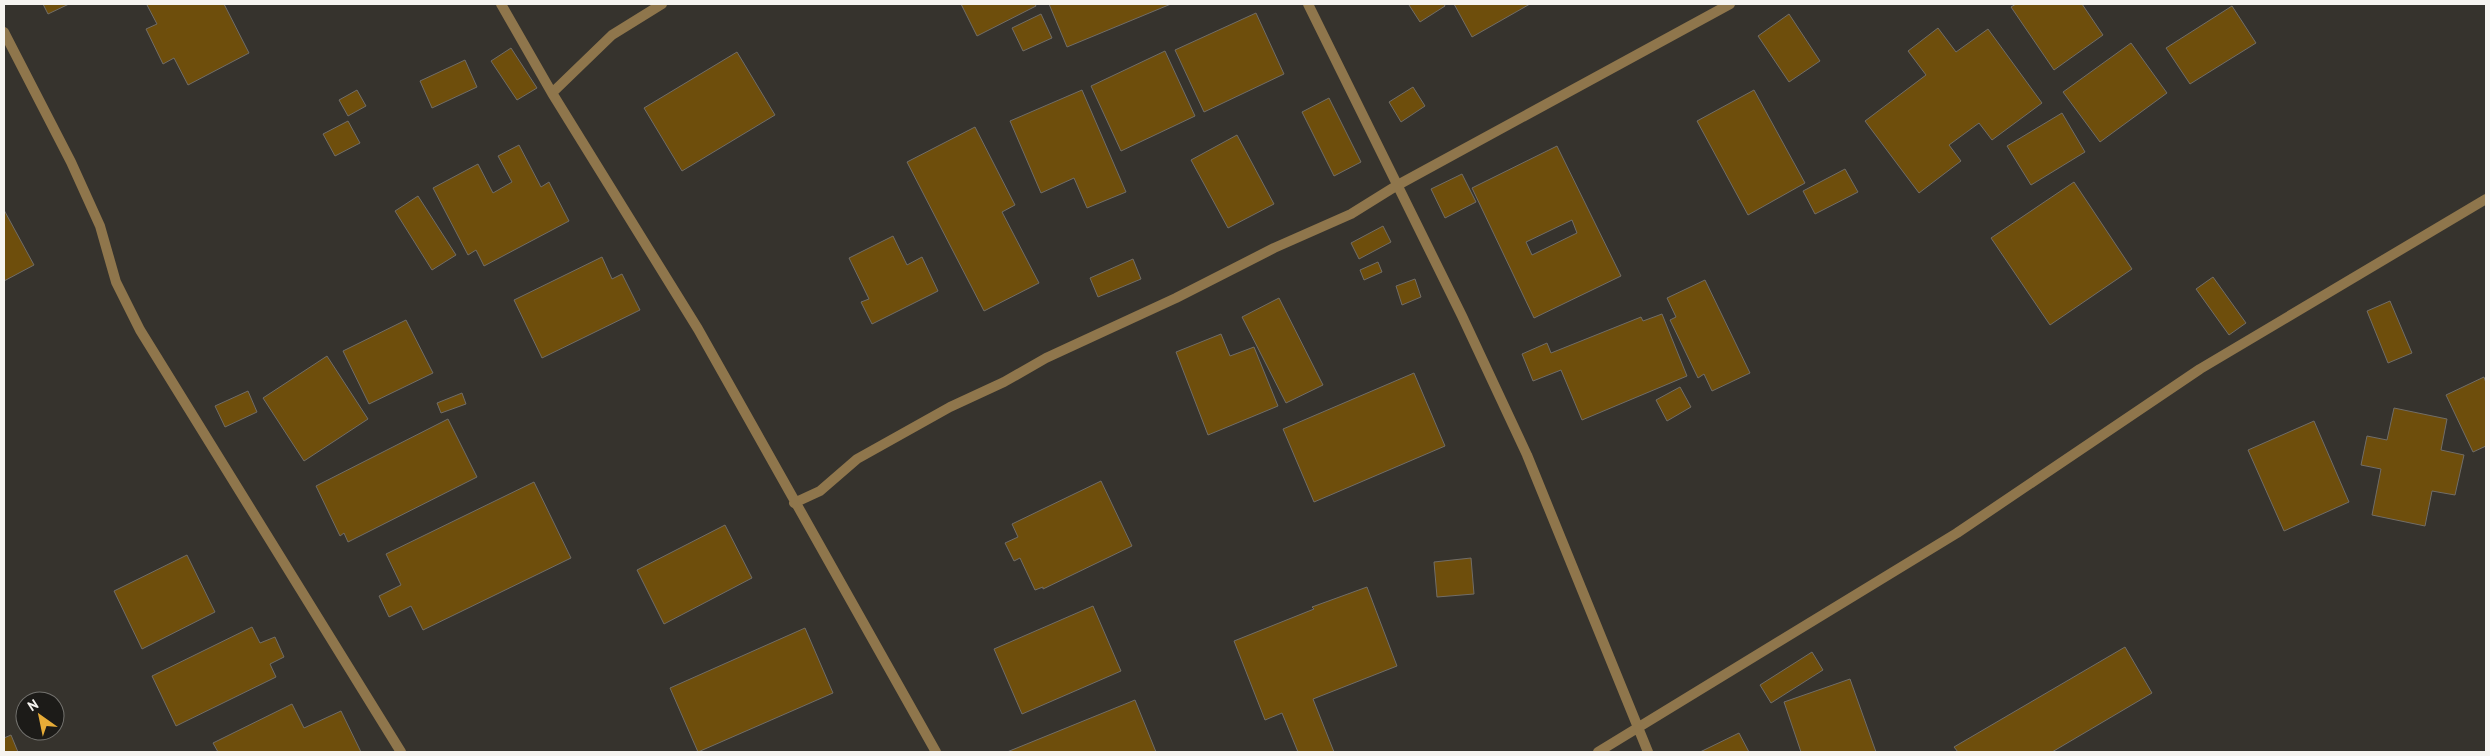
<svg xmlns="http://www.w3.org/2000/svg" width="2490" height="756" font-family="'PT Sans',sans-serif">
<rect width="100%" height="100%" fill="#36332d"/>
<path fill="#6e4e0c" stroke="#716d67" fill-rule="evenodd" d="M43,4H69L48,14Z
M150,4H224L249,53L188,85L174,58L163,64L146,29L157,24L147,5Z
M961,4H1035L1036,6L977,36Z
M1049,4H1171L1067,47Z
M1410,4H1444L1445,6L1420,22L1409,5Z
M1454,4H1530L1472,37Z
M2016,4H2082L2103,35L2054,70L2011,7Z
M2232,6L2256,43L2190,84L2166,48Z
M1256,13L1284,74L1204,112L1175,50Z
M1041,14L1052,38L1023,51L1012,28Z
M1789,14L1820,61L1789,82L1758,36Z
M1938,28L1956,52L1988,29L2042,103L1992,140L1979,123L1949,145L1961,161L1919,193L1865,121L1926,75L1908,51Z
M2131,43L2167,93L2100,142L2063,92Z
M511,48L537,88L517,100L491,61Z
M1165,51L1195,116L1121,151L1091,86Z
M737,52L775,115L682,171L644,108Z
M465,60L477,87L432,108L420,81Z
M1413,87L1425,106L1401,122L1389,102Z
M357,90L366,106L348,116L339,100Z
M1082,90L1126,192L1087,208L1074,178L1041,193L1010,121Z
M1754,90L1805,183L1748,215L1697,121Z
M1329,98L1361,162L1334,176L1302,112Z
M2062,113L2085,152L2031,185L2007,146Z
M348,121L360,143L335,156L323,134Z
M975,127L1015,205L1002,212L1039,283L984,311L907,162Z
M1237,135L1274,204L1228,228L1191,160Z
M519,145L541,187L549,182L569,221L484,266L476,250L468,255L433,188L478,164L493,193L512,182L498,156Z
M1557,146L1621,276L1534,318L1472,188ZM1572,220L1577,233L1532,255L1526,242Z
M1845,169L1858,192L1815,214L1803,191Z
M1462,174L1476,202L1445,218L1431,189Z
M2074,182L2132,269L2050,325L1991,238Z
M418,196L456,255L432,270L395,211Z
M4,210L34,265L4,281Z
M1383,226L1391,242L1359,259L1351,243Z
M893,236L907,265L922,257L938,291L872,324L861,302L869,299L849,258Z
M602,257L612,279L622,274L640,310L542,358L514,300Z
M1133,259L1141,279L1098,297L1090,278Z
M1378,262L1382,272L1364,280L1360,270Z
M2213,277L2246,323L2229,335L2196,289Z
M1415,279L1421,297L1402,305L1396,286Z
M1705,280L1750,373L1712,391L1704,374L1698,378L1670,320L1676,317L1667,298Z
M1279,298L1323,385L1286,403L1242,317Z
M2390,301L2412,353L2388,363L2367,311Z
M1662,314L1687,376L1582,420L1561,370L1533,381L1522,354L1547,343L1551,353L1641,317L1643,321Z
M406,320L433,373L369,404L343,351Z
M1221,334L1230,356L1254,347L1278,406L1208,435L1176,352Z
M327,356L368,419L304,461L263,398Z
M1414,373L1445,446L1314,502L1283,429Z
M2484,377L2486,383V446L2473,452L2446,395Z
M1680,387L1691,407L1667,421L1656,400Z
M248,391L257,412L225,427L215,406Z
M462,393L466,404L441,413L437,403Z
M2394,408L2447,419L2441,450L2464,455L2455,495L2432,491L2425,526L2372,515L2381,469L2361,465L2367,436L2387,440Z
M448,419L477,477L348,542L344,533L340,536L316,486Z
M2314,421L2349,502L2284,531L2248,450Z
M1101,481L1132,546L1043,589V587L1035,590L1020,558L1014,561L1005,543L1018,537L1012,524Z
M534,482L571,558L423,630L411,606L389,617L379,596L401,585L386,554Z
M725,525L752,578L664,624L637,570Z
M187,555L215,612L142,649L114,591Z
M1471,558L1474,594L1437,597L1434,562Z
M1367,587L1397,666L1313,699L1334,752H1298L1282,713L1265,720L1234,641L1314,609L1312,607Z
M1093,606L1121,671L1022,714L994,649Z
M252,627L260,643L275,637L284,657L270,664L276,677L176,726L152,676Z
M805,628L833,693L698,752L670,688Z
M2125,647L2152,693L2052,752H1958L1954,747Z
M1812,652L1823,670L1771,703L1760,685Z
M1850,679L1876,752H1801L1784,702Z
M1135,700L1156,752H1007Z
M292,704L304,728L341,711L361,752H218L213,743Z
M1739,733L1749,752H1700Z
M11,735L18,752H4V738Z"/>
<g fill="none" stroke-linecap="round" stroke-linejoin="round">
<path stroke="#8f764c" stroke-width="10" d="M501,4L552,93L698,329L936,752
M1308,4L1462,316L1527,455L1648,752
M4,32L71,162L100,226L116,282L140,330L401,752
M552,93L612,35L662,4
M794,503L820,491L857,459L950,407L1004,382L1046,358L1176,298L1274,248L1351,214L1396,186L1730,4
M1598,752L1957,533L2200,369L2486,199"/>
</g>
<rect width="2490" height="756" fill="none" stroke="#f6f4f0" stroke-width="10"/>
<g transform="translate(40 716) rotate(327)"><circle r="24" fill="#1c1b18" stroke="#73726e"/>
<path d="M0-4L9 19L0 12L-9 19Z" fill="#e7ac37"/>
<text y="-8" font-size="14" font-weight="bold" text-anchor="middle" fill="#f6f4f0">N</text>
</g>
</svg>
